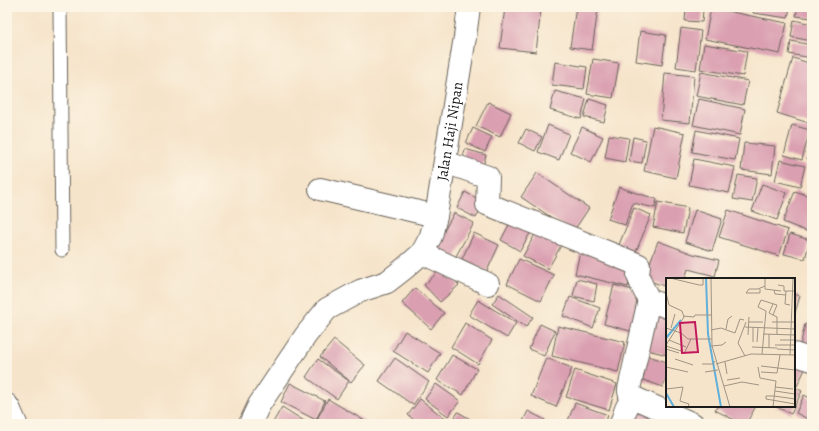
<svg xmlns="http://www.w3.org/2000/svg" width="819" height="431" font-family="Alegreya,serif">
<rect width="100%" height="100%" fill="#fcf5e5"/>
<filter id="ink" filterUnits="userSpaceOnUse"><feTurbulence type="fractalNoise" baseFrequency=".025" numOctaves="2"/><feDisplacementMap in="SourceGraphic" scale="8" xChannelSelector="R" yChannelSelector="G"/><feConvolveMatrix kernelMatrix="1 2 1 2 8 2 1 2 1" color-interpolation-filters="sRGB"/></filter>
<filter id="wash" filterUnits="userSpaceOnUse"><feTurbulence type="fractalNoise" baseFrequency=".012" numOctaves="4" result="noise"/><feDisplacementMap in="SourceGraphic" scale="16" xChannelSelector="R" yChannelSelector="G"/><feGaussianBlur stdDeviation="0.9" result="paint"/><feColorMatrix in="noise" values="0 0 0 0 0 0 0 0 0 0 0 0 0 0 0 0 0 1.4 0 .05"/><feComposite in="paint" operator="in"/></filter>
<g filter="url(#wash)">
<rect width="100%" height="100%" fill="#f6e4ca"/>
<g id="blocks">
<path fill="#da9fb1" d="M505,7H526L541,9L536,52L500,48Z
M576,7L598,9L592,50L570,47Z
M754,7H790L788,18L753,13Z
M798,7L812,8V18L796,16Z
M711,8L787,23L780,54L705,39Z
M686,9L703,10L702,22L685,21Z
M794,20L812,24V41L791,37Z
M681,28L701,31L696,70L676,67Z
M640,31L666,35L662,65L636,61Z
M791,41L812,45V58L789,54Z
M704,44L747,51L743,76L700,69Z
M793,58L812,64V124L777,113Z
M593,59L619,63L613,98L587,94Z
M555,62L587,67L584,89L552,85Z
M701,72L748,81L743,105L696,96Z
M665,73L694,76L690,123L661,120Z
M555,91L586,99L581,119L550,110Z
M589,99L608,105L604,122L584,117Z
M699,99L745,109L740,135L693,125Z
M488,102L511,113L500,137L476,126Z
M548,125L569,134L559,160L538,152Z
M792,125L810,130L802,160L784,155Z
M653,126L685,133L676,178L644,171Z
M582,127L603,137L591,162L570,152Z
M473,128L492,137L485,152L466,143Z
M526,129L542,137L535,151L519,143Z
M696,130L739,139L735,160L692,152Z
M609,135L629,138L625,162L605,158Z
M633,137L646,140L642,163L629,161Z
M744,143L775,146L772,174L741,170Z
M812,143V160L807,159Z
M465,149L486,155L482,170L461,165Z
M694,159L735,167L729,193L689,185Z
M780,160L805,166L800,187L775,181Z
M537,173L589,208L573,232L521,197Z
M738,175L757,178L752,202L733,199Z
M762,184L787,193L777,220L752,211Z
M619,187L636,193L657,199L655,208L633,203L625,225L608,219Z
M795,191L812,197V229L811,233L783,222Z
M465,192L484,202L476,218L457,208Z
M658,202L688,208L683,233L653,227Z
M634,208L651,215L633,259L616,252Z
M695,210L722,219L712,251L685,242Z
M728,210L788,230L779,256L719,237Z
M454,213L474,223L455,258L435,247Z
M513,217L533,228L520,251L501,240Z
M539,227L564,240L548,269L523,256Z
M474,233L499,245L487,271L462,259Z
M790,234L810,240L805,259L784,254Z
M658,241L693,254L719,260L715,276L688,269L685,279H667V287L644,279Z
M580,252L633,265L628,287L575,274Z
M519,259L554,275L541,301L507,284Z
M443,267L459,285L440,302L424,285Z
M577,279L597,284L594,301L573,296Z
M614,285L644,293L634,332L604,324Z
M415,288L444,313L431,329L402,303Z
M499,294L533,317L526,327L492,304Z
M794,294L800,296L794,316Z
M570,297L600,308L593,328L563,316Z
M478,300L516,323L507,338L469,315Z
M653,314L667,318V355L644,349Z
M465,323L492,340L478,364L451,347Z
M540,324L555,331L544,356L529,349Z
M805,324L812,326V354L799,351Z
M558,326L625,342L618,372L552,356Z
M405,331L440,353L428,373L393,351Z
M334,340L365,365L351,382L320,357Z
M642,354L667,362V375L663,387L635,377Z
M452,355L477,369L463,395L437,380Z
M794,356L808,363L797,386L794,384Z
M395,358L429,382L413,405L379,381Z
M546,358L572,368L556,407L531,396Z
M318,359L349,381L337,399L306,377Z
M575,370L617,384L609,410L566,397Z
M290,383L325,401L316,420L281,402Z
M436,384L460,401L448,416L425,399Z
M794,387L802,391L791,414L775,406H794Z
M804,395L812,399V421L796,413Z
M328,399L365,421L363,424H325L317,419Z
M420,399L448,421L445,424H419L408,415Z
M637,402L691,424H628Z
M575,403L608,415L605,424H570L567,423Z
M718,406H756L746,424H742L715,410Z
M282,407L309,424H272Z
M528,411L545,420L543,424H529L523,421Z
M458,412L479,424H451Z"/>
</g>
</g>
<g filter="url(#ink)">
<use href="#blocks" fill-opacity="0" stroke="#686259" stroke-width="1"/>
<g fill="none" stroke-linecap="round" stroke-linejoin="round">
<g stroke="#686259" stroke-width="15">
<path id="lane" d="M60,7L62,250"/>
</g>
<g stroke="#686259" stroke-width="24">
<g id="street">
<path d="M445,162L488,177L487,204L639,265L638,276L642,286L649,300L667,307"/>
<path d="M320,189L436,216"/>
<path d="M422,253L488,284"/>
<path d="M794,354L812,360"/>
<path d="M633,398L629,392V389L649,300"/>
<path d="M633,398L637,399L693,424"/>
<path d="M7,405L9,408L16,424"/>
<path id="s1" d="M250,424L259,405L306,335L327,309L360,291L387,282L405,268L422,253L431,236L436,216L465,37L469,7"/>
<path d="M621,424C624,415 626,405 633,398"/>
</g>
</g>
<use href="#lane" stroke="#fff" stroke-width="13"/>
<use href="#street" stroke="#fff" stroke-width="22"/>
</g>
</g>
<g text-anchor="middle" stroke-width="3.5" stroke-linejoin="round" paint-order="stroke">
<g font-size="15" fill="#1c1c1c" stroke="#fcf5e5">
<text dy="5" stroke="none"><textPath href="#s1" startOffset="376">Jalan Haji Nipan</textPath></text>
</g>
</g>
<g transform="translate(666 278)">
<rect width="129" height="129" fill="#f6e4ca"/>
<path fill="none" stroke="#61b0db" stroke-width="2" d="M40,0L42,56L55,129M0,60L15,42M0,115L8,129"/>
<path fill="none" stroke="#9f9484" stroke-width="1" d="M4,0L33,7H37V0M45,0L46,68L64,129M99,0V11L115,13M112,7L118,8V13H129M108,12L109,16L120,17M120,13L119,26L124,27M0,15L3,27L16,33L18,39L0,67M80,15L83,11H92L99,8M80,15H94V11M107,26L103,35L111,39V56M17,38L28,39L29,37H45M83,44H97M106,44H129M79,49L129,51M0,50L15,55L22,61H46M5,50L9,36M60,51L62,41L66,38M45,52L55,50L69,55L74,41L78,42M97,56L129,57M82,57L83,39M3,62L20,69M114,62H129M87,64V49M91,64L92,50M109,67H129M0,68L15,73L16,68M45,68L56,67L60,64M86,69L111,70M103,70V56M0,71L13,75M111,71L129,72M18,76L25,61M96,76L100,33L92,29L95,22L111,27L107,37M124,77L127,0M79,78L72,65L80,44M9,81L27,87M59,84L61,96M36,86H47L49,83M50,86L85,76L129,77M95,88L129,92M0,89L22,94M92,89L94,100L110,103L107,129M39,94L52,92M95,94L111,95L114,77M61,102L74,100M58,108L76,104L93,107M109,109L127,111M0,111L17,109L14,123L23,126L22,129M109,113L129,116M108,118H100V121L129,126M108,118L129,121"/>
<path fill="#c2185b" fill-opacity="0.15" stroke="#c2185b" stroke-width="2" d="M29,44L32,74L16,75L14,45Z"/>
<rect width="129" height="129" fill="none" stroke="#1c1c1c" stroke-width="2"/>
</g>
<rect width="819" height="431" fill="none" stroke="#fcf5e5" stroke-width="24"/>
</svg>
